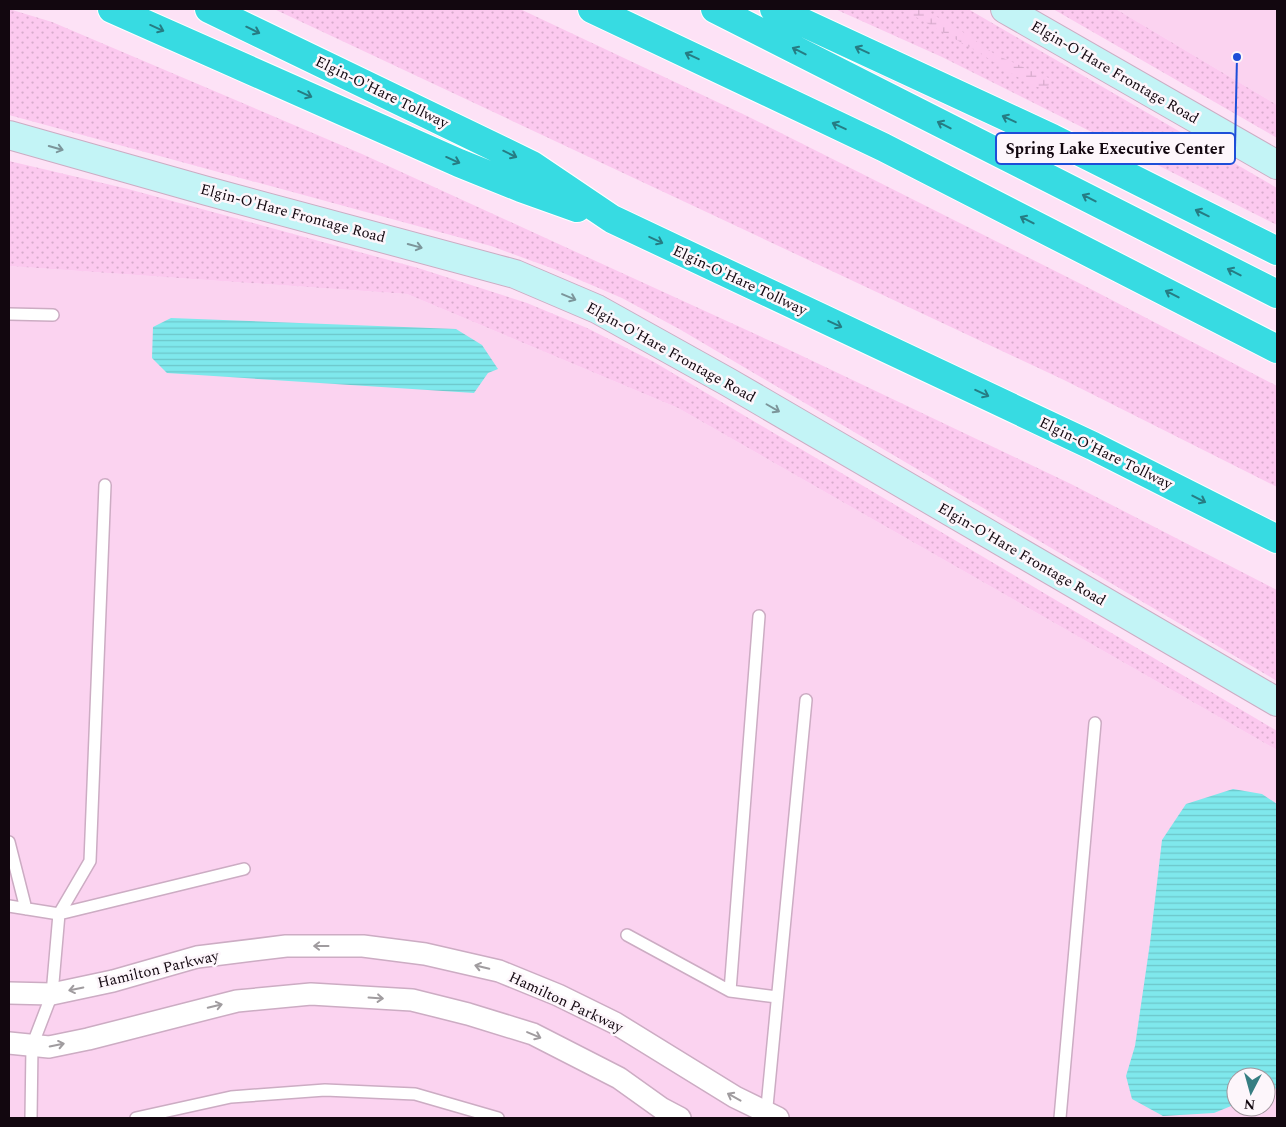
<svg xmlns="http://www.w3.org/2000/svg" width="1286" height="1127" font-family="Spectral,serif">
<defs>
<pattern id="grass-dots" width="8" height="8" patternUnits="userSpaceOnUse" patternTransform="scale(1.25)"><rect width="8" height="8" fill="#fcc9ef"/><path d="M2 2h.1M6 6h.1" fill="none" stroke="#d7abcc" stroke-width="1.8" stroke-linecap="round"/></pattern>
<pattern id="wetland-marsh" width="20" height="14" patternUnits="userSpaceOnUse" patternTransform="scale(1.25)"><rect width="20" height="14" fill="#fcc9ef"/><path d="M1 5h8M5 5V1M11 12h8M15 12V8" fill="none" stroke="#d7abcc"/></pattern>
<pattern id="water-rules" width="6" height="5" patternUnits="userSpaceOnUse" patternTransform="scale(1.25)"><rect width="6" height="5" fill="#7fe8ec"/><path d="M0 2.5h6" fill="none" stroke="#6dc6c9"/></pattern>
</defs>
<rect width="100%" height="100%" fill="#fde2f6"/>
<path fill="#fbd3f0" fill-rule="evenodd" d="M1116,9H1277V105Z
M9,266L407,294L678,408L1277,750V1118H9ZM1236,1077H1266V1107H1236Z"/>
<path fill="url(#grass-dots)" d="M9,9L52,22L362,154L777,344L1071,484L1277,590V681L681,330L622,298L554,269L491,246L9,115Z
M274,9H520L747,116L1083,285L1277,386V487L1064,380Z
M835,9H968L1277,188V225L942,57Z
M1053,9H1116L1277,105V138Z
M9,161L128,189L418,268L527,303L587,328L654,362L1277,731V750L678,408L407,294L9,266Z"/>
<path fill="url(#wetland-marsh)" d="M897,9H923L960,30L996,55L1051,79L1050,85L1041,88L1030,85L978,52L916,17Z"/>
<path fill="url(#water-rules)" d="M171,318L456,329L482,345L498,369L488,373L474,393L167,373L152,358L153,327Z
M1233,789L1262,794L1277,804V1088L1266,1092V1077H1236V1104L1214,1113L1163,1116L1132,1099L1126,1076L1135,1046L1150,943L1162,840L1186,804Z"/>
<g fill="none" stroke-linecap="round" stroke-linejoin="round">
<g stroke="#ccacc3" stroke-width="14">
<path id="service" d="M9,314L53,315
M9,842L26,909
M9,906L59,914L244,869
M627,935L730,991L777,997
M730,991L759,616
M766,1117L806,700
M31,1118L32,1046L52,994L59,914L90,861L105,485
M136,1118L231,1097L325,1090L415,1094L498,1118
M1060,1118L1095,723"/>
</g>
<g stroke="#ccacc3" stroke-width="24">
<path id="minor" d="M9,993L52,994L113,981L197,957L286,946H363L425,954L499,971L558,995L615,1023L735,1097L778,1118
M9,1043L49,1047L88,1039L237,1001L311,994L412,1000L468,1014L533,1034L619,1078L661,1108L680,1118"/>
</g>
<g stroke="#ccacc3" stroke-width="30">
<path id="secondary" d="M1005,9L1277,165
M9,135L207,191L515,274L597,309L728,382L1277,702"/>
</g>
<g stroke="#fff" stroke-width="30">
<path id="motorway" d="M112,9L459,163L521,188L577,208
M209,9L532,165L612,219L1093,446L1277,539
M592,9L883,147L1277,349
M715,9L1277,294
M774,9L1052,138L1277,251"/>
</g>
<use href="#service" stroke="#fff" stroke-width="11"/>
<use href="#minor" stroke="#fff" stroke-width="21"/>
<use href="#secondary" stroke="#c3f4f6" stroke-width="28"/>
<use href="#motorway" stroke="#37dbe2" stroke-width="28"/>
</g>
<defs><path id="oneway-shaft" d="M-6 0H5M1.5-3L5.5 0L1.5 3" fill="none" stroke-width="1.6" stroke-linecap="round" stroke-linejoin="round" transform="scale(1.25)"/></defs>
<g stroke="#267c83">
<use href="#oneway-shaft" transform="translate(157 28) rotate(24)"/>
<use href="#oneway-shaft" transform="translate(253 30) rotate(26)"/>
<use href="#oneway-shaft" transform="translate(862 50) rotate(-155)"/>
<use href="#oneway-shaft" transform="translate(799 51) rotate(-153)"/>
<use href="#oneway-shaft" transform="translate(692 56) rotate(-155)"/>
<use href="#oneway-shaft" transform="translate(305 94) rotate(24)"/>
<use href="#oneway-shaft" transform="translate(1009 119) rotate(-155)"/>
<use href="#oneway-shaft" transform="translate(944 125) rotate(-153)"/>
<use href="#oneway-shaft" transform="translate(839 126) rotate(-155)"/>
<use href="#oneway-shaft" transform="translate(510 154) rotate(26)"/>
<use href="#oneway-shaft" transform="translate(453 160) rotate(24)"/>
<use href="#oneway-shaft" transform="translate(1089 198) rotate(-153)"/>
<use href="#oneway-shaft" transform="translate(1202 213) rotate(-154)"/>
<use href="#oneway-shaft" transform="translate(1027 220) rotate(-153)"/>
<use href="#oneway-shaft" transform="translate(656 240) rotate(25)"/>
<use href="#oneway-shaft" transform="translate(1234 272) rotate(-153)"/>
<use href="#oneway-shaft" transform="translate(1172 294) rotate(-153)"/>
<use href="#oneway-shaft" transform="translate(835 324) rotate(25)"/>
<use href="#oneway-shaft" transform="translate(982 393) rotate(25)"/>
<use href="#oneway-shaft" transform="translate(1199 499) rotate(27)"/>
</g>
<g stroke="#7c959a">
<use href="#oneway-shaft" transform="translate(56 148) rotate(16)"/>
<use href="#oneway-shaft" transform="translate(415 246) rotate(15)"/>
<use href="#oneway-shaft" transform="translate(569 297) rotate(23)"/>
<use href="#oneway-shaft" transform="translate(773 408) rotate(30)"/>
</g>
<g stroke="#a09c9f">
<use href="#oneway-shaft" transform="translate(321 946) rotate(-180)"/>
<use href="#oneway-shaft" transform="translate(482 967) rotate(-167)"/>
<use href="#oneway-shaft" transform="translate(76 989) rotate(168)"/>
<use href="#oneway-shaft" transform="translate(376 998) rotate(4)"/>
<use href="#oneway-shaft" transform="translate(215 1006) rotate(-14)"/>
<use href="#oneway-shaft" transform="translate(534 1035) rotate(23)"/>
<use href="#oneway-shaft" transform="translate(57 1045) rotate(-12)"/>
<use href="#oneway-shaft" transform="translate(734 1097) rotate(-151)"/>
</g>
<g text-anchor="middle" stroke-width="5" stroke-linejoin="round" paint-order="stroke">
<g font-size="15" fill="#12070f" stroke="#fdf6fb">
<text transform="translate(1115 72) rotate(30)" y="5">Elgin-O'Hare Frontage Road</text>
<text transform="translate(382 92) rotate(26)" y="5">Elgin-O'Hare Tollway</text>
<text transform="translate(293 213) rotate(15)" y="5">Elgin-O'Hare Frontage Road</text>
<text transform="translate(740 280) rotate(25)" y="5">Elgin-O'Hare Tollway</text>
<text transform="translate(671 352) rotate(29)" y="5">Elgin-O'Hare Frontage Road</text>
<text transform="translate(1106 453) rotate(26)" y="5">Elgin-O'Hare Tollway</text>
<text transform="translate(1022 554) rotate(30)" y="5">Elgin-O'Hare Frontage Road</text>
<text transform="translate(158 969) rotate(-13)" y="5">Hamilton Parkway</text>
<text transform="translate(566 1002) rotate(25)" y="5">Hamilton Parkway</text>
</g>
</g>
<path fill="none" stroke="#1d4ed8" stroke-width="2" d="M1237 57L1235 148"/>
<circle fill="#1d4ed8" stroke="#fdf6fb" stroke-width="2" cx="1237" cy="57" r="5"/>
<rect fill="#fdf6fb" stroke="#1d4ed8" stroke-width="2" x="996" y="133" width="239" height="31" rx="5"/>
<g font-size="16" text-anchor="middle" font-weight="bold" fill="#12070f">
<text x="1115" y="154">Spring Lake Executive Center</text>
</g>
<rect width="1286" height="1127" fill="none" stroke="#12070f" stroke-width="20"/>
<g transform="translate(1251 1092) rotate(186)"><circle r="24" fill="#fdf6fb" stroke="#9f969d"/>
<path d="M0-4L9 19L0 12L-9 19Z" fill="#367e82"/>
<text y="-8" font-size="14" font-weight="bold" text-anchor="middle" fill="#12070f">N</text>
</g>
</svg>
